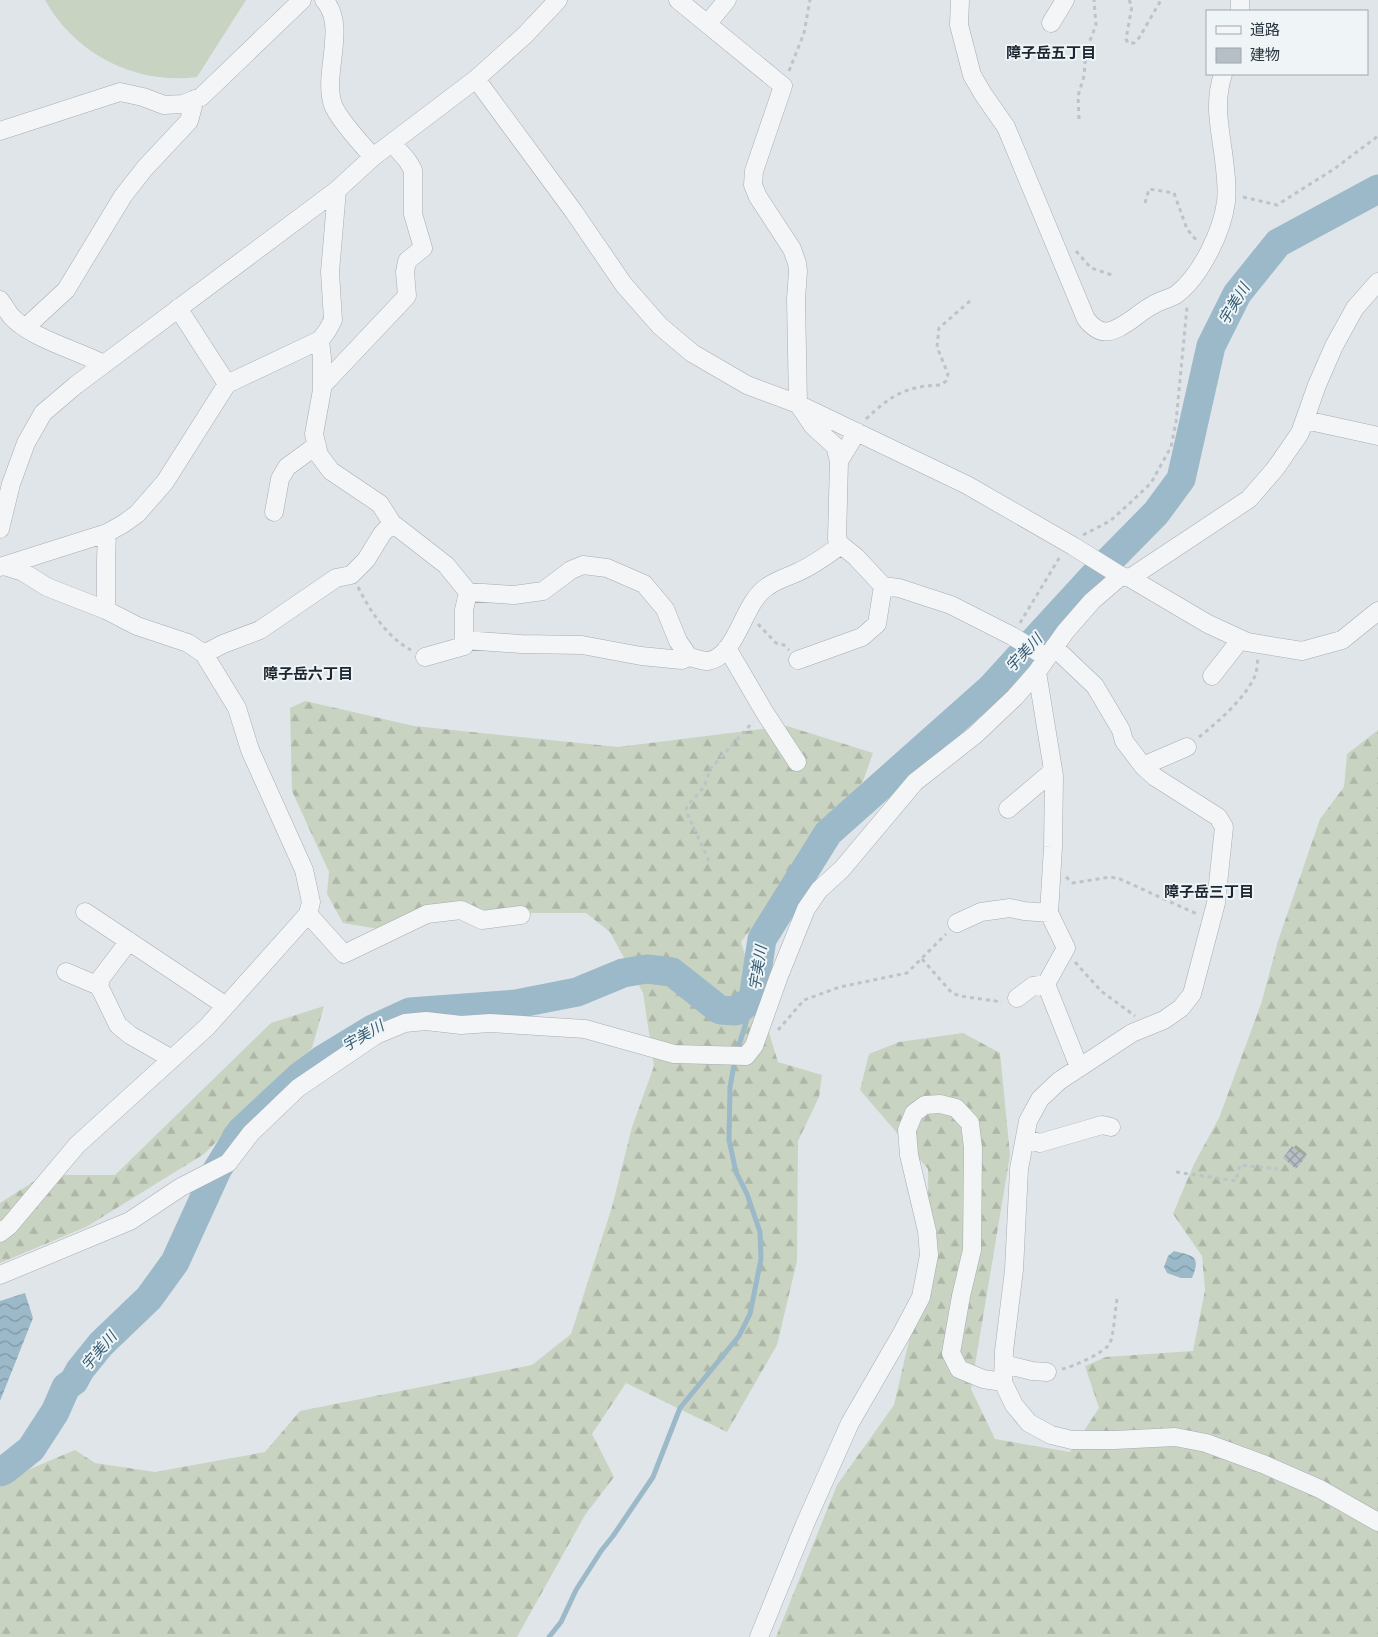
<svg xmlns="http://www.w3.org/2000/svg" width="1378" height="1637" font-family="'Fira Sans Condensed','Noto Sans JP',sans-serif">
<defs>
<pattern id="forest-firs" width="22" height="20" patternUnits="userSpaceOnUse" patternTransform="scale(1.25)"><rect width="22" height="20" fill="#c9d3c1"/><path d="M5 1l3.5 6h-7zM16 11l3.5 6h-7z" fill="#adb6a7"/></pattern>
<pattern id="water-waves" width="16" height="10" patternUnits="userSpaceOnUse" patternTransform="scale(1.25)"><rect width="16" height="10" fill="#9bb9c8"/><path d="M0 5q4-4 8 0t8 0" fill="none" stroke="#7e97a4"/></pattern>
<pattern id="building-cross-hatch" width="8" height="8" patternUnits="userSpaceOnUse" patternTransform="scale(1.25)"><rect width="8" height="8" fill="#b7bfc6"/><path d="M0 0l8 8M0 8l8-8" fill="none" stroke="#959ca2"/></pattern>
</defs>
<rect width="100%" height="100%" fill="#e0e5e9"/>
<path fill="url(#forest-firs)" d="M305,701L414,726L618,747L787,726L873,753L863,781L741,942L778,1062L822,1075L819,1097L798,1141L797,1261L777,1345L727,1432L626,1383L592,1434L614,1477L585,1515L517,1637H0V1487L30,1469L75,1450L95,1463L155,1472L265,1452L300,1411L532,1365L571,1334L612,1207L632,1127L654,1066L643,993L610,932L586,913H436L379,929L343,923L327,894L329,872L292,791L290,708Z
M1378,730V1637H776L837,1485L894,1405L929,1255L928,1169L860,1090L869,1054L899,1042L963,1033L1000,1053L1010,1155L971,1389L995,1439L1070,1452L1099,1408L1085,1366L1106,1357L1193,1351L1205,1290L1202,1256L1173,1214L1194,1164L1219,1118L1261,1004L1278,941L1320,819L1344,787L1347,754Z
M324,1006L312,1048L204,1154L86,1227L0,1263V1203L44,1175H115L271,1023Z"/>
<path fill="#c9d3c1" d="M45,0H246L197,77C135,85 75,54 45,0Z"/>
<path fill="url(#water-waves)" d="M1174,1251C1194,1256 1201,1256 1192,1278H1181L1167,1273L1164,1267L1168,1256Z
M25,1293L33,1318L0,1401V1301Z"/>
<path fill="#0003" d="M1296,1145L1307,1154L1298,1165L1285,1158Z"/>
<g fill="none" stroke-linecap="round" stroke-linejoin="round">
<path stroke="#9bb9c8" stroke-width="5" d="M737,1052L753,999
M549,1637L561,1622L576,1590L601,1551L613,1536L653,1477L680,1408L739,1336L750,1314L761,1259L760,1232L747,1194L736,1172L729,1140L730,1087L735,1060"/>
<path stroke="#9bb9c8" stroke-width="29" d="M0,1472L6,1469L31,1449L55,1412L66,1387L74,1381L80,1370L101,1344L149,1298L175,1262L217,1170L241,1131L299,1077L322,1060L373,1029L410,1012L516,1004L577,992L623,973L647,969L672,972L720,1010L736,1011L753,999L762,939L828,833L991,688L1091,579L1156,513L1181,479L1211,346L1237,294L1278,243L1378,189"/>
</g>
<path fill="url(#building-cross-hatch)" d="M1292,1146L1306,1157L1296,1169L1283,1158Z"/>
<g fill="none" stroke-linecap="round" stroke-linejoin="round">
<g stroke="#a5adb3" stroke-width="19">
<path id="minor" d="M324,0C348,26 322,73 333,105C338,118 363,146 373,157
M678,0L783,86L754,171L753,185L758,197L792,249L797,263L798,271L796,299L798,404L813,426L835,446L839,461
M960,0L959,25L972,75L983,94L1006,127L1086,319C1102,339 1113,332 1131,320C1138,315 1145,309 1153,305C1160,300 1170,299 1177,294C1201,275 1222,232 1226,202C1228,186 1225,168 1223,152C1219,123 1214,102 1223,74
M1240,0V11
M708,23L727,0
M1051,23L1065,0
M476,79L574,212L624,285L660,326L692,353L747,385L798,404L967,485L1073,546L1121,576L1130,578L1208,624L1247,642L1302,651L1342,640L1378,611
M0,131L120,92L143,97L164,105L183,104L201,97L302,0
M0,300C4,305 7,311 11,316C30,338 77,350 103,364
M178,308L227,384
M26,327L66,290L123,196L145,168L189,121L195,99
M320,340L322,358V390L314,434L319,455L331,471L380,504L392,523L446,565L468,592L514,595L543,591L571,570L583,565L607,568L644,584L665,609L678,641L689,657C694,658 703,661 708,661C737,657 743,602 767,587C776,580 788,577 798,572C814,565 827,555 841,545
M322,386L407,296L405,272L407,261L423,248L413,214V170L407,160L392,143
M1305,420L1378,436
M857,432L839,461L837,539L841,545L856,557L883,586L899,588L951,605L1012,636L1046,657
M274,512L280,479L287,467L317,445
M0,529L11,484L26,443L43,413L76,385L337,190L373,157L476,79L525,35L558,0
M4,566L23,572L47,587L106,610
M0,567L107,533L123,524L137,514L165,482L227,384L320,340L327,331L333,320L330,272L337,190
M1130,578L1249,499L1275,469L1300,433L1317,385L1334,346L1355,308L1378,282
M464,640L521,644L582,645L641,656L682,660L689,657
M1054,647L1095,686L1121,730L1124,741L1143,766L1155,777L1218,817L1224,827L1216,903L1192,994L1181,1008L1164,1020L1132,1033L1059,1081L1040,1099L1028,1121L1019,1169L1014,1270L1004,1351L1003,1382L1014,1405L1029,1423L1051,1435L1072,1440H1114L1175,1437L1206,1443L1263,1464L1320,1489L1378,1522
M727,648L765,713L797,762
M204,654L223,644L260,630L336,578L351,575L366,560L382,534L392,523
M425,657L464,646V610L468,592
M798,660L862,637L877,624L883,586
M1037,672L1054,776L1053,847L1049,913L1066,948L1046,984L1079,1067
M1212,676L1241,639
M1143,766L1187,747
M1008,809L1053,771
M85,912L226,1006
M308,914L344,954L427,914L461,910L482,920L521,915
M957,923L981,912L1010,908L1024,911L1049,913
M129,941L101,978L99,986L118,1025L130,1035L172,1059
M66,972L99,986
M1017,998L1033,986L1046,984
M1025,1139L1040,1143L1102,1125L1111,1127
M0,1233L9,1226L77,1145L207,1027L308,914L311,902L304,870L250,750L237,708L204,654L188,643L137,626L106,610V560L107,533
M0,1275L130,1221L181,1187L228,1163L251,1133L298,1088L376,1035L405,1023L426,1021L461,1025L490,1023L585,1029L674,1054L746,1056L754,1046L779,976L806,909L819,890L842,869L915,782L975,735L1015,697L1037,672L1065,632L1092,601L1121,576
M1004,1364L1032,1371L1047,1372
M759,1637L805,1524L850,1423L902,1333L921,1297L929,1255L927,1231L909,1155L907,1130L914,1113L925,1105L940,1104L956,1108L970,1123L973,1148L972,1250L961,1296L951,1353L959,1369L983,1379L1003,1382"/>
</g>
<path stroke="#bec3c7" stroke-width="3" stroke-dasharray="4 4" stroke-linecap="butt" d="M1129,0L1132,6L1126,39L1128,43H1134L1139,38L1161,0
M789,71L804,33L810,0
M1079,119L1078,96L1084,76L1086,51L1096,25L1094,0
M1243,197L1277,205L1334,169L1378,136
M1145,203L1149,189L1174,193L1187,229L1197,241
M1076,251L1091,268L1115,276
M866,419C891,395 906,386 941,385L946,381L948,374L937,347L939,328L970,301
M1083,535L1110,521L1130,503L1151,483L1171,447L1176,422L1187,307
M358,587C370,611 387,637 411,650
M1020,623L1061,555
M758,624L776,643L784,645L789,650
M1199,737C1217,723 1244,699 1254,678C1257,673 1257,665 1258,658
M709,861L686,811L687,806L704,787L711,768L753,722
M1066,877L1073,883L1110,877L1120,879L1197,914
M922,959L952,993L960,996L1002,1002
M1075,962L1101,991L1135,1016
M778,1030L804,1000L840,987L907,973L946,934
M1176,1172L1236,1181L1240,1165L1278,1169
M1062,1369C1073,1367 1106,1352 1110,1343C1114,1334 1115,1310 1117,1299"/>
<use href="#minor" stroke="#f3f5f7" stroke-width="18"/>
</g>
<g text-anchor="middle" stroke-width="4" stroke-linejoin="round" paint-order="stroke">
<g font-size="15" font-weight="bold" fill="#1b2631" stroke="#eff4f6">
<text x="1051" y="58">障子岳五丁目</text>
<text x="308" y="679">障子岳六丁目</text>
<text x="1209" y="897">障子岳三丁目</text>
</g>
<g font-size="15" font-style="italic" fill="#335c73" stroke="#eff4f6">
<text transform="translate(1234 304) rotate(-59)" y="5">宇美川</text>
<text transform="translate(1024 653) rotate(-47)" y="5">宇美川</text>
<text transform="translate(758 968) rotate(-81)" y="5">宇美川</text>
<text transform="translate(363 1036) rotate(-30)" y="5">宇美川</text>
<text transform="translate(99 1351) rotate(-50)" y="5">宇美川</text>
</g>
</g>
<rect x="1206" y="10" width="162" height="65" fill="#eff4f6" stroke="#a0a8ad"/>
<rect x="1216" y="26" width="25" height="8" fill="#f3f5f7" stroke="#a0a8ad"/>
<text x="1250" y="35" font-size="15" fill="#293540">道路</text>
<rect x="1216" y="48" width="25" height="15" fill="#b7bfc6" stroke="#a0a8ad"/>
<text x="1250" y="60" font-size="15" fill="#293540">建物</text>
</svg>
